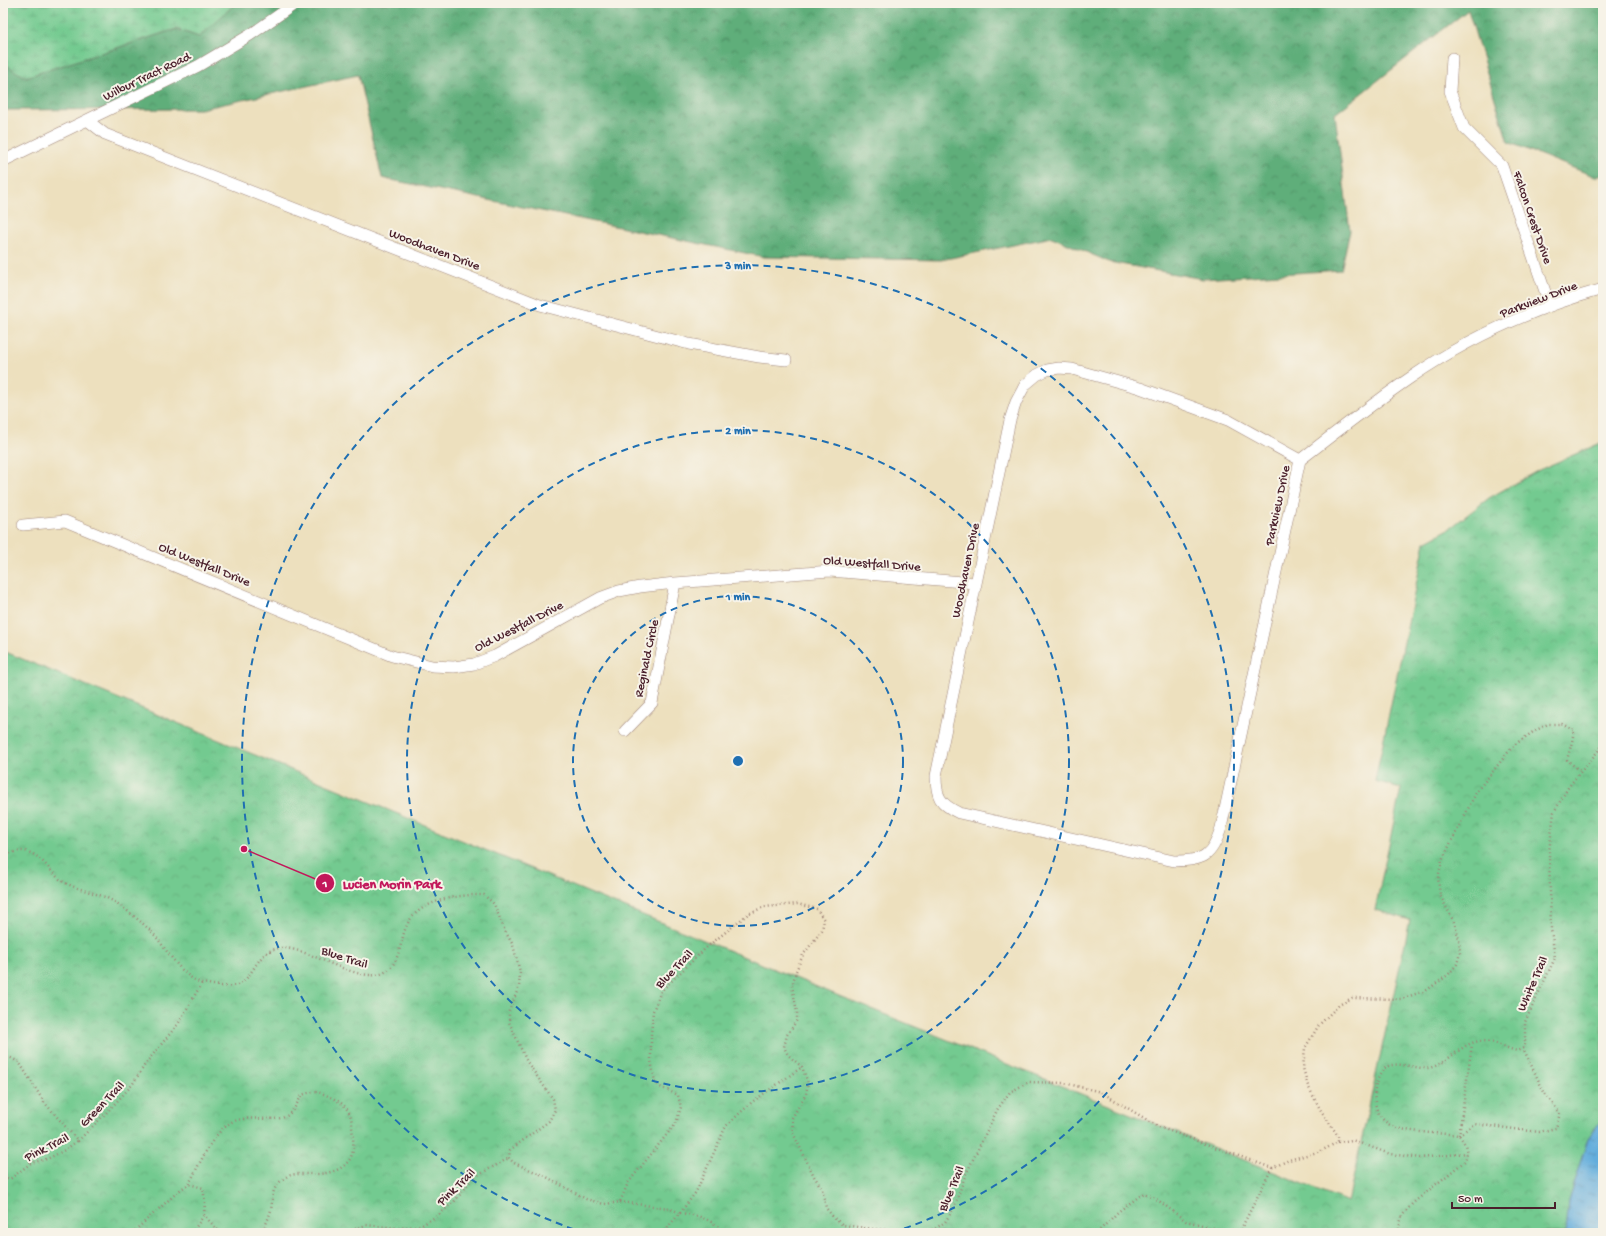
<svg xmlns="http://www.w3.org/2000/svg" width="1606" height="1236" font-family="'Gochi Hand',sans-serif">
<defs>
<pattern id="forest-crowns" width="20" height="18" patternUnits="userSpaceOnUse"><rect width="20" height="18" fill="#5eae7a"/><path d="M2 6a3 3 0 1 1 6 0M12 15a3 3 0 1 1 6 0" fill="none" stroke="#508d64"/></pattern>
<pattern id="wetland-marsh" width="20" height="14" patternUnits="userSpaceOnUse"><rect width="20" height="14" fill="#73ca90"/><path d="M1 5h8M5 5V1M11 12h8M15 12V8" fill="none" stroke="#65ad7c"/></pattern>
<pattern id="park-crowns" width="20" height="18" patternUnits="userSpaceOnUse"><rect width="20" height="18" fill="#73ca90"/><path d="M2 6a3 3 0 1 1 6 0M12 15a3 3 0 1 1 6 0" fill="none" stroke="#65ad7c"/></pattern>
<pattern id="water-ripples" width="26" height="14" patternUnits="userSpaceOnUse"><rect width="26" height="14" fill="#64addc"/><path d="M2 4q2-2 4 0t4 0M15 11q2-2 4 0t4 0" fill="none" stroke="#548cb3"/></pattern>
</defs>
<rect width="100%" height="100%" fill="#f7f3e8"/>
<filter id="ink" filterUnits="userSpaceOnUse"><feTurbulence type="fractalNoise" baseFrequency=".025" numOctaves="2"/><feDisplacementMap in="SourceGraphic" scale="8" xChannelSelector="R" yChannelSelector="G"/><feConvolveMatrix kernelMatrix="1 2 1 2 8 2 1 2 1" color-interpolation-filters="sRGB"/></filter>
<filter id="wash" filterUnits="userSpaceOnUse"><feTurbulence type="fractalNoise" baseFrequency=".012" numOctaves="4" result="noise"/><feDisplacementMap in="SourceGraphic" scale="16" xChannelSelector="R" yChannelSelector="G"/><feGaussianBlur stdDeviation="0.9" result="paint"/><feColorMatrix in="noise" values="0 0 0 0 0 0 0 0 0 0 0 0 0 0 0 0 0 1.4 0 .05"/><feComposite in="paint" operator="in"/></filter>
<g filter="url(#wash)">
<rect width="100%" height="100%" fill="#ede0be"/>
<path fill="url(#forest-crowns)" stroke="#546652" d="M236,3H1603V175L1596,177L1508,142L1468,10L1335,114L1350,231L1341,270L1203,279L1109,262L1052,237L941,260L764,257L382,178L358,75L201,109L3,110V57L6,65L26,77L176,29L199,37Z"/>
<path fill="url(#wetland-marsh)" stroke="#5e745e" d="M6,3H236L199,37L176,29L26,77C20,74 13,70 7,65C0,56 4,16 6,3Z"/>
<path fill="url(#park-crowns)" stroke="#5e745e" d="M1603,442V1233H3V651L839,996L1348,1202L1410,920L1375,910L1401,788L1375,781L1425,542L1449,529L1489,498L1539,470Z"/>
<path fill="url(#water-ripples)" stroke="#576684" d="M1603,1118V1233H1565L1568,1201L1588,1138Z"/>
</g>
<g filter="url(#ink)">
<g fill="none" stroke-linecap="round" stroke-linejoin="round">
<g stroke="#9c8074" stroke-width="12">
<path id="minor" d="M1452,58L1450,91L1464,128L1502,166L1550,306
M87,120L105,134L540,305L689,344L759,357L786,360
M3,161L198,66L250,35L296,3
M1300,460L1228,420L1140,388L1072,369L1059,368L1047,370L1037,375L1025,385L1016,402L1010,420L936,776C936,797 940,804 959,813L1174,861C1204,861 1212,856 1221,828L1300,460C1336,432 1372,404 1410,378C1468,338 1535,308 1603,289
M23,525L65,521L392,656L432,666L454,667L474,664L495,656L600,598L619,591L640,587L675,583L830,571L975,583
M625,731L652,703L675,583"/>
</g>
<path stroke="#9c8074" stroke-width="2.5" stroke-dasharray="1 3" stroke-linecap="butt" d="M3,857L5,855C13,852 22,849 31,853C44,859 51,873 62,881C79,891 97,892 113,901C121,905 144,924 151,931C165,946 182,979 203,983C213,985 227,988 237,985C256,978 255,947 285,948C312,950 360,984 383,973C402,964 399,939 408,923C421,900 459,894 484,895L494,904L505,931L513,945L520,972L519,987L509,1011V1022L527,1062L553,1099L555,1110L549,1121L510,1150L509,1158L514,1163L545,1176L586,1199L604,1204L620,1202L628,1183L676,1123L681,1107L678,1095L660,1087L655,1082L651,1060V1035L653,1011L661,991L707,947L748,914L764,907L798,904L817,909L824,920L822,930L803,955L796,971L792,986L797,1012V1020L787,1035L784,1047L788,1055L802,1067L808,1083L806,1094L792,1118L793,1133L814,1176L822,1189L826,1208L834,1218L843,1225L873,1229L922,1232L935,1229L945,1222L954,1208L965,1176L997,1110L1010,1092L1029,1082L1064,1083L1101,1092L1159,1127L1272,1168L1239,1233
M3,1057H9L19,1062L44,1102L78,1141L108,1111L132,1085L146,1063L178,1024L202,983
M1459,1135L1474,1124L1539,1132L1556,1128L1560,1113L1545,1094L1523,1048
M1459,1135L1472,1044
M1338,1142L1352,1140L1390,1154L1420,1158L1467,1153
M1272,1168L1289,1160L1321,1151L1338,1142V1136L1320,1109L1308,1086L1303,1068L1305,1048L1319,1025L1339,1005L1352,998L1401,999L1427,990L1448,975L1457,964L1460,953L1459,939L1454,922L1440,895L1438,878L1442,860L1477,791L1514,745L1533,732L1548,724H1562L1574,730L1572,742L1567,760L1581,772
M3,1179H10L31,1163L47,1159L65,1150L77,1141
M189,1184C199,1165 212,1134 230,1123C247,1113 276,1124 288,1115C294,1110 298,1102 302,1095C317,1089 322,1093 336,1100C346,1105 351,1113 352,1124C352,1132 354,1140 353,1148C352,1171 325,1175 308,1174C299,1174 289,1173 282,1180C271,1189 273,1197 271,1210C269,1218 265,1226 262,1233
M620,1202L669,1208L680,1213L663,1233
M680,1213L696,1192L726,1126L752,1102L802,1067
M680,1213C698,1215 712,1219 725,1233
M132,1233L181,1189L189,1184L203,1188L205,1202L204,1215L220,1233
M192,1233L204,1215
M344,1233L366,1225L399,1228L422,1225L437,1216L454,1202L473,1178L509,1158
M1097,1233L1119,1211L1144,1193L1155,1198L1186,1221L1234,1233
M1398,1233L1402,1216L1413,1203L1465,1161L1467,1153L1465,1144L1459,1135C1442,1133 1404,1133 1390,1125C1376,1117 1372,1100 1376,1085C1378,1077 1383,1066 1392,1065C1404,1063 1417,1069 1428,1068C1448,1065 1462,1041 1482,1041C1495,1041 1505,1048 1517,1051L1523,1048L1525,1041V1022L1555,958L1551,929L1549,852L1554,812L1569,786L1603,745"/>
<use href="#minor" stroke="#fff" stroke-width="11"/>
</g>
</g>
<g fill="none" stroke="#1f6fb2" stroke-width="2" stroke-dasharray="7 5">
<circle cx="738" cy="761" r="165"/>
<circle cx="738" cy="761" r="331"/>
<path d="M585 1233A496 496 0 1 1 891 1233"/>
</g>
<g text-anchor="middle" stroke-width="4" stroke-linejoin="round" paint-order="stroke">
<g font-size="13" fill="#4a1f2b" stroke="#f7f3e8">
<text transform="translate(146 75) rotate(-26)" y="5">Wilbur Tract Road</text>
<text transform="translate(1534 217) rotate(71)" y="5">Falcon Crest Drive</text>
<text transform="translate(435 248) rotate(21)" y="5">Woodhaven Drive</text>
<text transform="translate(1538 298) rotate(-21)" y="5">Parkview Drive</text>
<text transform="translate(1276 505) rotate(-78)" y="5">Parkview Drive</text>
<text transform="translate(872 562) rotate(4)" y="5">Old Westfall Drive</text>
<text transform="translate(205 563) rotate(22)" y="5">Old Westfall Drive</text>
<text transform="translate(964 570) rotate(-78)" y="5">Woodhaven Drive</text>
<text transform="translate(518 625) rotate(-27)" y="5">Old Westfall Drive</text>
<text transform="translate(645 658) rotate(-78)" y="5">Reginald Circle</text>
<text transform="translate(345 956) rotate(18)" y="5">Blue Trail</text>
<text transform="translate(673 968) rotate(-46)" y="5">Blue Trail</text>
<text transform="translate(1531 983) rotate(-66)" y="5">White Trail</text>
<text transform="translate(101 1103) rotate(-46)" y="5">Green Trail</text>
<text transform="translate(46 1146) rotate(-27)" y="5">Pink Trail</text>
<text transform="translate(455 1186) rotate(-44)" y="5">Pink Trail</text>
<text transform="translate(950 1188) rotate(-67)" y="5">Blue Trail</text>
</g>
</g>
<circle cx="738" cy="761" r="6" fill="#1f6fb2" stroke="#f7f3e8" stroke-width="2"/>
<g font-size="12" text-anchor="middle" font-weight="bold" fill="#1f6fb2" stroke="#f7f3e8" stroke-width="4" stroke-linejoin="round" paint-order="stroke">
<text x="738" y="269">3 min</text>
<text x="738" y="434">2 min</text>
<text x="738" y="600">1 min</text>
</g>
<path fill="none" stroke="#c2185b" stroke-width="1.5" d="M244 849L325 883"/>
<g fill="#c2185b" stroke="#f7f3e8" stroke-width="1.5">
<circle cx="244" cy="849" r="4"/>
<circle cx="325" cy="883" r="10"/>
</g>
<g font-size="12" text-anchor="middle" font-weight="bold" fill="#fff">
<text x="325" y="887">1</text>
</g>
<g font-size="14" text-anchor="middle" font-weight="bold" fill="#c2185b" stroke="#f7f3e8" stroke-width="4" stroke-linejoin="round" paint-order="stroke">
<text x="392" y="888">Lucien Morin Park</text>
</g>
<rect width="1606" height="1236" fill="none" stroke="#f7f3e8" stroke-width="16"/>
<path d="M1452 1202v6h103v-6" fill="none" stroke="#4a1f2b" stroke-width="2"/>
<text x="1458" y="1202" font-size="12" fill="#4a1f2b" stroke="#f7f3e8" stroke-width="3" paint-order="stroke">50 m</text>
</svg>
